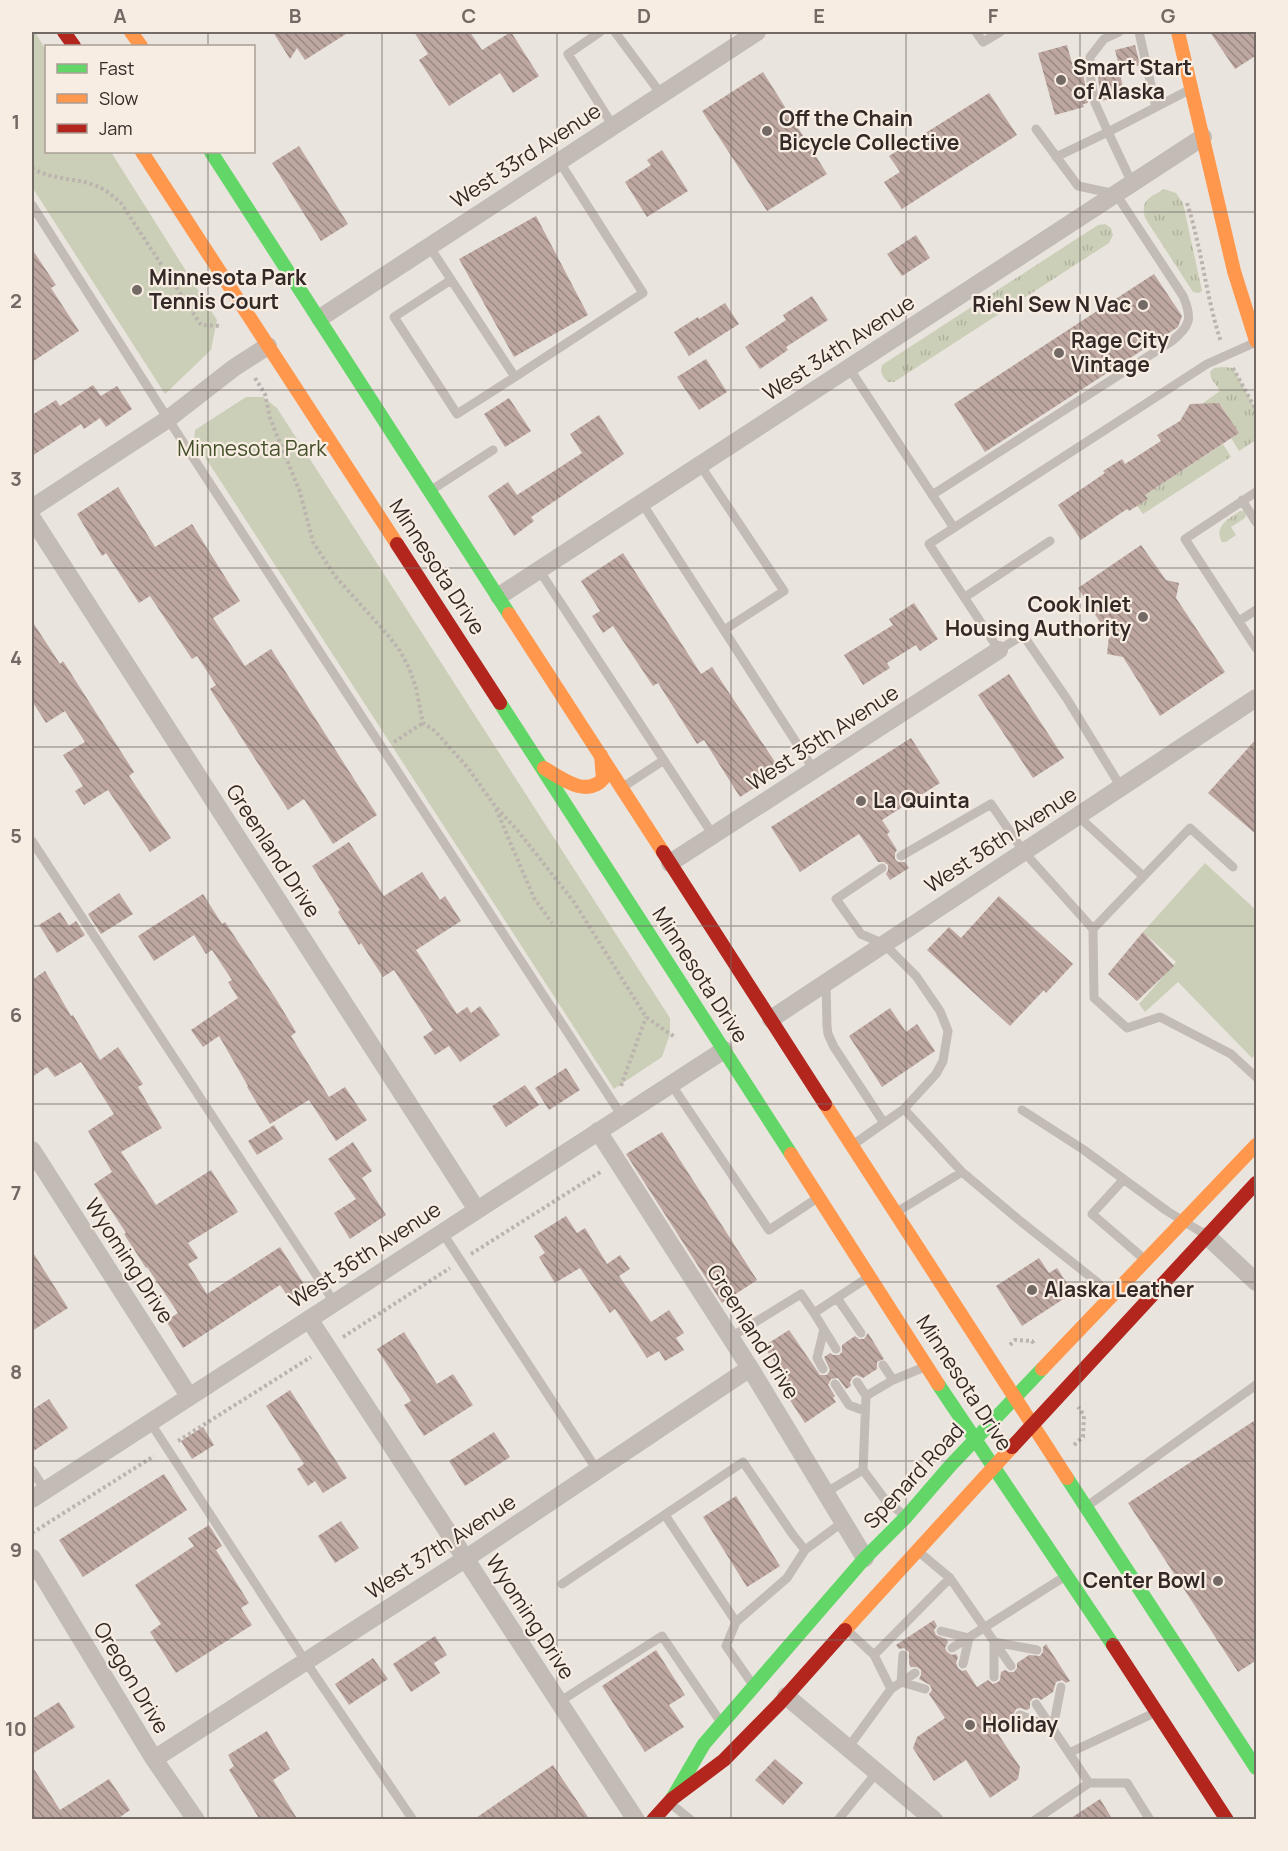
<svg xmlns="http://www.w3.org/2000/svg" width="1288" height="1851" font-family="Manrope,sans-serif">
<defs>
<pattern id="grass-tufts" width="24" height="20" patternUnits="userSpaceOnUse" patternTransform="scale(1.5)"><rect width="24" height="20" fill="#cccfb8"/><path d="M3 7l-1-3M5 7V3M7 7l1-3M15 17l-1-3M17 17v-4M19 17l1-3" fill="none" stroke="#b0b29e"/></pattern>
<pattern id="building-back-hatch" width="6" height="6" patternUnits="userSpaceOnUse" patternTransform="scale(1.5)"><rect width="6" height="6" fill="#bda7a0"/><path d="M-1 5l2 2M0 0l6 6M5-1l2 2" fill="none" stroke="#9a8882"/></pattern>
</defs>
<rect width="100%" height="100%" fill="#eae4de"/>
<path fill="url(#grass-tufts)" d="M1164,189L1176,193L1183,203L1202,291L1199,293L1193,292L1145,218C1140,199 1151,197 1164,189Z
M1105,224L1111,228L1113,235L1109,243L894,382H888C882,376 880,373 882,365L1098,225Z
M1223,367L1233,368L1256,410V440L1239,451L1231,438L1238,433L1221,405L1209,419L1203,403L1220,391L1211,378L1210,372L1214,368Z
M1223,444L1231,457L1143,514L1137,506L1147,499L1145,495Z
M1240,511H1244L1246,515L1245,518L1231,527L1236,535L1226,542H1222C1213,527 1229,518 1240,511Z"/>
<path fill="#cccfb8" d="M32,32H35L46,50V152H111L217,320L211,350L165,394L32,187Z
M246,397H263L277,408L670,1018V1034L662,1057L614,1089L194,440L195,430Z
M1205,863L1256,910V1054L1252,1058L1178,982L1145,1012L1139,1004L1176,962L1143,932Z"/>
<path fill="url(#building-back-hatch)" d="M273,32H349L305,60L297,48L290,59Z
M414,32H470L482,50L511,32L539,76L513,93L500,73L449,106L419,60L428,54Z
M1210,32H1257V55L1235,69Z
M1067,45L1075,74L1083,72L1088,103L1083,104L1084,107L1055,115L1038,53Z
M1135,45L1140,65L1120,69L1115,50Z
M1118,65L1125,96L1101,101L1097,69Z
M763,72L827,174L767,211L702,111Z
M989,93L1017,135L902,209L884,182L900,172L889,156Z
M299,146L348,224L321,241L272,163Z
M662,150L688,191L647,217L625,182L651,165L647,160Z
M536,216L588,315L514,357L459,259Z
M916,235L930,258L902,276L887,254Z
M32,249L56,285L51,288L79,331L32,362Z
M1154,274L1182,316L1178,327L985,452L954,404Z
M812,296L828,320L786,347L788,350L760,369L745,347L786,320L783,315Z
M725,303L739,324L689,356L674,332L698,317L699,319Z
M706,359L727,392L699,410L677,377Z
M93,385L101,396L117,386L132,409L106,427L100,418L84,429L81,424L32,456V415L56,400L60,406Z
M509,398L531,431L505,447L484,414Z
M1219,403L1239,433L1145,495L1148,499L1137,506L1129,511L1127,509L1081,540L1058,505L1105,473L1103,471L1122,459L1125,464L1161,441L1157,435L1180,421L1190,404Z
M599,415L624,454L531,517L534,521L514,536L488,496L508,482L517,495L582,453L570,434Z
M118,487L155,547L192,524L240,601L213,618L245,666L271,649L377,815L333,844L304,799L288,810L210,689L216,685L197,656L192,659L150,596L139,603L106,553L102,556L77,514Z
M1141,545L1166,580L1179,583L1176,598L1225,672L1160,716L1123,657L1107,654L1109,636L1078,588Z
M623,553L701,674L712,667L781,771L740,797L704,740L697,744L658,683L653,686L613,626L603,633L592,616L600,611L581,581Z
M914,603L938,639L920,651L916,645L887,663L890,668L863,685L844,655L893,625L889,619Z
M32,621L60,664L63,661L86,697L134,772L129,776L171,838L150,852L108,790L84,805L75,791L83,786L63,755L85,742L65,711L46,723L32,701Z
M1009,674L1064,758L1033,778L978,695Z
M911,738L940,783L882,820L890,832L887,834L897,850L895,853V859L898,862H905L909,868L890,880L886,874L888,870V865L884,862H878L859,834L800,872L771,827Z
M1257,738V835L1208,793Z
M349,842L384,896L422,872L440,900L445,896L461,921L416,950L457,1014L467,1007L471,1013L480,1006L500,1035L460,1062L449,1046L435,1055L423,1037L433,1030L394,970L383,977L361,943L359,945L338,912L340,910L312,866Z
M119,893L133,914L101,934L88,914Z
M203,894L222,924L225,922L276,999L296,1032L291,1036L329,1097L345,1087L367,1120L336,1141L309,1100L270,1124L247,1087L248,1086L219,1036L203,1047L191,1030L238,998L228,982L232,980L212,950L206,954L194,935L154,961L138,936Z
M999,896L1073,964L1046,993L1044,990L1010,1026L927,950L949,927L961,938Z
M60,912L69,926L76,921L85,935L57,953L39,925Z
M1143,932L1174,966L1137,1001L1108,974Z
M45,971L71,1016L73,1015L100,1060L118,1047L143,1084L138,1087L162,1128L121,1152L156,1205L211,1170L238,1212L188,1243L198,1258L188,1264L207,1294L280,1247L306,1287L289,1298L280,1285L183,1348L166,1321L178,1313L147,1267L146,1268L124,1234L126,1233L94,1184L112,1172L88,1131L114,1114L81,1062L55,1077L47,1067L32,1077V980Z
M890,1008L906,1032L917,1024L935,1051L882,1087L849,1036Z
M566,1068L580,1090L549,1110L535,1088Z
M525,1085L539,1105L506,1127L492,1106Z
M274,1125L283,1139L257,1155L248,1141Z
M662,1132L757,1280L722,1303L626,1154Z
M353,1142L372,1171L362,1178L386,1215L350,1239L334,1213L356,1199L328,1159Z
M566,1216L577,1233L585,1228L607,1264L620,1255L630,1269L619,1276L651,1322L669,1310L684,1333L676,1338L684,1350L665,1361L659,1351L647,1358L615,1309L610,1313L580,1268L555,1283L539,1257L545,1253L534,1236Z
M32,1251L68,1308L32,1331Z
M1039,1258L1049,1273L1057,1268L1070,1288L1062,1293L1065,1298L1022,1326L996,1286Z
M789,1330L820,1375H827L830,1370L824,1357L830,1353L833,1355H839L842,1352V1345L855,1336L859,1339H864L868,1333L884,1359L877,1362V1369L863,1378L857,1375L853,1377L850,1382L851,1386L846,1389L838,1378L831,1379L828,1385L835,1396L833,1398L836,1402L805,1423L782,1388L789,1384L764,1346Z
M404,1332L437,1384L453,1374L473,1405L424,1436L404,1405L411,1401L377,1349Z
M290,1390L347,1478L323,1493L315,1481L308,1486L297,1469L304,1464L266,1406Z
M49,1399L68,1428L32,1452V1410Z
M1257,1419V1660L1238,1672L1128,1503Z
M203,1427L214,1445L192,1459L181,1441Z
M494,1432L510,1457L465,1486L449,1461Z
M164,1474L187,1510L83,1577L59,1540Z
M736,1496L780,1566L747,1587L703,1517Z
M341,1521L359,1548L335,1563L318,1536Z
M209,1525L222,1546L216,1550L249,1603L241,1608L252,1625L176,1673L150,1632L161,1624L135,1585L194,1546L188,1538Z
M934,1620L937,1626L934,1630L936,1635L946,1639L948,1642L945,1648L947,1652L952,1655L956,1654L958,1657L956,1663L958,1668L962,1671L966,1670L977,1687L988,1680L993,1684L998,1682L1000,1680L1001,1672L1005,1670L1009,1672H1014L1017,1668V1663L1029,1655L1040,1656L1043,1652V1647L1046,1644L1070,1681L1066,1683L1062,1680L1056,1682L1053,1692L1041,1700L1038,1698H1033L1030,1702V1708L1027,1710L1020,1708L1016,1709L1014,1713V1719L996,1731L1020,1767L1018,1779L990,1798L966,1760L934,1781L913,1748L917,1737L945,1718L929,1694L932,1690L930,1685L919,1679L921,1675V1670L917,1667H911L909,1664V1652L904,1648L899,1649L896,1645Z
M435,1636L447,1655L434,1663L440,1673L411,1692L393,1664Z
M656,1650L685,1695L669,1705L684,1727L645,1752L602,1686Z
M373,1658L388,1679L349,1705L335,1684Z
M59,1702L75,1727L32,1754V1719Z
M267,1731L290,1769L273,1780L298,1820H260L229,1770L234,1766L228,1755Z
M775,1759L803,1783L783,1805L755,1780Z
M553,1765L590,1820H473Z
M32,1766L60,1810L109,1779L130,1810L116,1820H32Z
M1100,1799L1113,1820H1068Z"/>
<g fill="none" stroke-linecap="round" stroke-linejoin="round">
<path stroke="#bcb4af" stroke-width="4" stroke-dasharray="3 3" stroke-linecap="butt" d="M32,168C53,181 79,177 101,188C109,192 115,198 121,203L201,325L222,326
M1187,203C1202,249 1206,297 1221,342
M1233,368L1256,410
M255,378L265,394L270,418L300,492L313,542L335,576L387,634L400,651L409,668L416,688L423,723L435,731L468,768L495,806L518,831L574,902L646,1017L676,1038
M394,742L423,723
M496,809L534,898L552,923
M621,1086L646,1017
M471,1254L602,1171
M343,1337L450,1268
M1010,1345L1015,1340L1032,1341L1034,1344
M178,1441L311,1357
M1074,1445L1083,1437L1084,1415L1078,1407
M32,1533L154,1456"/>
<path stroke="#c3bbb6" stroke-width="9" d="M600,32L568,54L613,126
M615,32L661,94
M976,32L983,42L1000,32
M1139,32L1156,107
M1056,157L1108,132L1095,103L1090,74V57L1104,39L1119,32
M1132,183L1108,132L1189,90
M32,205L168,419L622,1116
M429,246L515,377L457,414L394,317L451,280
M849,368L954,528
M515,377L643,293L559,161
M700,465L784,591L724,630
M433,489L493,450
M1256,492L1185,539L1256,648
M932,495L1172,341C1190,326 1193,319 1183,296L1116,194L1078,186L1036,129
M1242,500L1256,522
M642,503L814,770
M539,570L713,835
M965,597L1050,541
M1239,621L1256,610
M626,785L664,760
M1121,787L1067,699L1023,635L999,650L929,544L1207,364L1254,343
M1078,816L1143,876
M32,841L334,1302
M901,856L991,804L1024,852L1093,929L1190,828L1233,867
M882,868L836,899L861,934L884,944L916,976L940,1011L948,1031L943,1061L936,1074L904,1109L962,1172
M1093,929L1094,998L1127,1028L1160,1017L1231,1054L1256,1077
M826,983L827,1026L828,1034L834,1047L884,1123
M671,1084L769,1230L816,1199
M1022,1110L1084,1150L1167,1211L1206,1235
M854,1144L904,1109
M1124,1179L1092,1214L1143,1258
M900,1210L962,1172L1019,1220L1097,1282L1109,1295
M442,1232L597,1470
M837,1298L861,1333
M731,1337L801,1294L814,1313
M836,1349L814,1313L867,1278
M883,1365L893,1380
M823,1369L817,1358L824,1329
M857,1382L866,1396L893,1380L922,1368
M835,1384L849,1405L865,1411
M866,1396L863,1470L886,1501L904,1515
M150,1422L306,1662L413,1820
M32,1470L45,1490
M825,1493L863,1470
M1090,1504L1256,1385
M665,1515L736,1622
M919,1552L950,1578L1011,1666
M562,1584L743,1462L793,1535L805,1550
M847,1630L874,1655L891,1689
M941,1631L969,1638L963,1664
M952,1648L1064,1577
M874,1655L950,1578
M903,1655L901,1682L925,1689
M994,1677V1642L1037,1650
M753,1685L726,1646L736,1622L787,1578L805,1550L843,1522
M559,1702L662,1636L720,1721
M1036,1704L1069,1753L1152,1714
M1020,1715L1053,1728L1061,1687
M848,1748L891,1689L915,1673
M1089,1783H1127L1150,1820
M671,1804L691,1820
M838,1820L877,1772
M1035,1820L1089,1783L1069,1753"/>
<path stroke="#c3bbb6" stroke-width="18" d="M320,318L757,32
M32,508L168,419L235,367L268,346
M32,518L477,1210
M499,596L1203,137
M670,863L999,650
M771,1019L1256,698
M598,1131L750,1368L865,1558
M32,1150L189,1396
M1207,1236L1256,1282
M309,1319L636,1820
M32,1499L724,1050
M32,1558L154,1759L196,1820
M786,1696L934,1820
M154,1759L465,1559L750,1368"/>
<path stroke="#63d668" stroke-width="14" d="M211,152L509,614
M500,703L791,1154
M938,1384L1113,1645
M1067,1478L1256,1768
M672,1799L704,1744L865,1558L906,1517L950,1466L1042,1369"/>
<path stroke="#ff974d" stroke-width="14" d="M131,32L141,46
M1178,32L1234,271L1256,341
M142,152L397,544
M509,614L663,852
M544,768C561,778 586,798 603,779L601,755
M825,1104L1067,1478
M791,1154L938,1384
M1042,1369L1256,1145
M845,1630L1012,1447"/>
<path stroke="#b3261e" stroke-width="14" d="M64,32L74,46
M397,544L500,703
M663,852L825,1104
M1012,1447L1256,1183
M1113,1645L1227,1820
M653,1820L672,1799L724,1760L779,1704L845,1630"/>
</g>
<path fill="none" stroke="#736a66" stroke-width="1.5" stroke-opacity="0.55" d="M208,32V46M382,32V1820M557,32V1820M731,32V1820M906,32V1820M1080,32V1820M208,152V1820M32,212H1256M32,390H1256M32,568H1256M32,747H1256M32,926H1256M32,1104H1256M32,1282H1256M32,1461H1256M32,1640H1256"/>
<g fill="#736a66" stroke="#f8ede3" stroke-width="2">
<circle cx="1061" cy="80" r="6"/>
<circle cx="767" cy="131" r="6"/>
<circle cx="137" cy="290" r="6"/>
<circle cx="1143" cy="305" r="6"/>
<circle cx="1059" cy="353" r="6"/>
<circle cx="1143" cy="617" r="6"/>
<circle cx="861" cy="801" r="6"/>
<circle cx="1032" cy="1290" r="6"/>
<circle cx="1218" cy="1581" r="6"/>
<circle cx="970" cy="1725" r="6"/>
</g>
<g text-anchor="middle" stroke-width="4.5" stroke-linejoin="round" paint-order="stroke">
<g font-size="21" font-weight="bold" fill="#332926" stroke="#f8ede3" text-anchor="start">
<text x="1073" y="75">Smart Start<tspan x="1073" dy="24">of Alaska</tspan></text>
<text x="779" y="126">Off the Chain<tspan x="779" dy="24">Bicycle Collective</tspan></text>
<text x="149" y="285">Minnesota Park<tspan x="149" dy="24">Tennis Court</tspan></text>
<text x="1131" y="312" text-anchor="end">Riehl Sew N Vac</text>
<text x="1071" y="348">Rage City<tspan x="1071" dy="24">Vintage</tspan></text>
<text x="1131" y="612" text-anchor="end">Cook Inlet<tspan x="1131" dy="24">Housing Authority</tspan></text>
<text x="873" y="808">La Quinta</text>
<text x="1044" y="1297">Alaska Leather</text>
<text x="1206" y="1588" text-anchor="end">Center Bowl</text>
<text x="982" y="1732">Holiday</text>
</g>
<g font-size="21" fill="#332926" stroke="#f8ede3">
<text transform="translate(526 156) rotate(-33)" y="7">West 33rd Avenue</text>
<text transform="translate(839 348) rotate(-33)" y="7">West 34th Avenue</text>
<text transform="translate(437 567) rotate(57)" y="7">Minnesota Drive</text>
<text transform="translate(823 738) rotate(-33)" y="7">West 35th Avenue</text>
<text transform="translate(1001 840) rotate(-33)" y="7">West 36th Avenue</text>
<text transform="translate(273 851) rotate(57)" y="7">Greenland Drive</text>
<text transform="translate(700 975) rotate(57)" y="7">Minnesota Drive</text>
<text transform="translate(365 1255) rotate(-33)" y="7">West 36th Avenue</text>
<text transform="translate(129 1261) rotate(57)" y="7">Wyoming Drive</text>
<text transform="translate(753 1332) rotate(58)" y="7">Greenland Drive</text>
<text transform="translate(964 1383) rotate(57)" y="7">Minnesota Drive</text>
<text transform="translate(914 1476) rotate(-47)" y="7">Spenard Road</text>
<text transform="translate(441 1547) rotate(-33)" y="7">West 37th Avenue</text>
<text transform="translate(530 1617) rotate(57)" y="7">Wyoming Drive</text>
<text transform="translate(131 1678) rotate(59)" y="7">Oregon Drive</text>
</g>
<g font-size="21" fill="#44502a" stroke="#f8ede3">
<text x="252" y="456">Minnesota Park</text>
</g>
</g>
<rect width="1288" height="1851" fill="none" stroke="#f8ede3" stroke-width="66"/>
<rect x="45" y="45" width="210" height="108" fill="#f8ede3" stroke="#a99f97" stroke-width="1.5"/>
<rect x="57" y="64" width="30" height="9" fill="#63d668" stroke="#a99f97" stroke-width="1.5"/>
<text x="99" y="75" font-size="18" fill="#332926">Fast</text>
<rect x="57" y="94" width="30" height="9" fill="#ff974d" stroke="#a99f97" stroke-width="1.5"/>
<text x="99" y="105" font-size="18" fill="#332926">Slow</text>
<rect x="57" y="124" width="30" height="9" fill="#b3261e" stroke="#a99f97" stroke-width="1.5"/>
<text x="99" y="135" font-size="18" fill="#332926">Jam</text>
<rect x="33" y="33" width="1222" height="1785" fill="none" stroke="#736a66" stroke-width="2"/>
<g font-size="20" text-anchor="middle" font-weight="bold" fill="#736a66">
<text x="120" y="23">A</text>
<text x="295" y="23">B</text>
<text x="469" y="23">C</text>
<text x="644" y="23">D</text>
<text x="819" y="23">E</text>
<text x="993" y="23">F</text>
<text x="1168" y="23">G</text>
<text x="16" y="129">1</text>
<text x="16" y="308">2</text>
<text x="16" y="486">3</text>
<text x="16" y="665">4</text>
<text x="16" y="843">5</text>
<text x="16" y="1022">6</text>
<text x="16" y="1200">7</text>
<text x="16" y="1379">8</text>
<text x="16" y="1557">9</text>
<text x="16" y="1736">10</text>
</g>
</svg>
